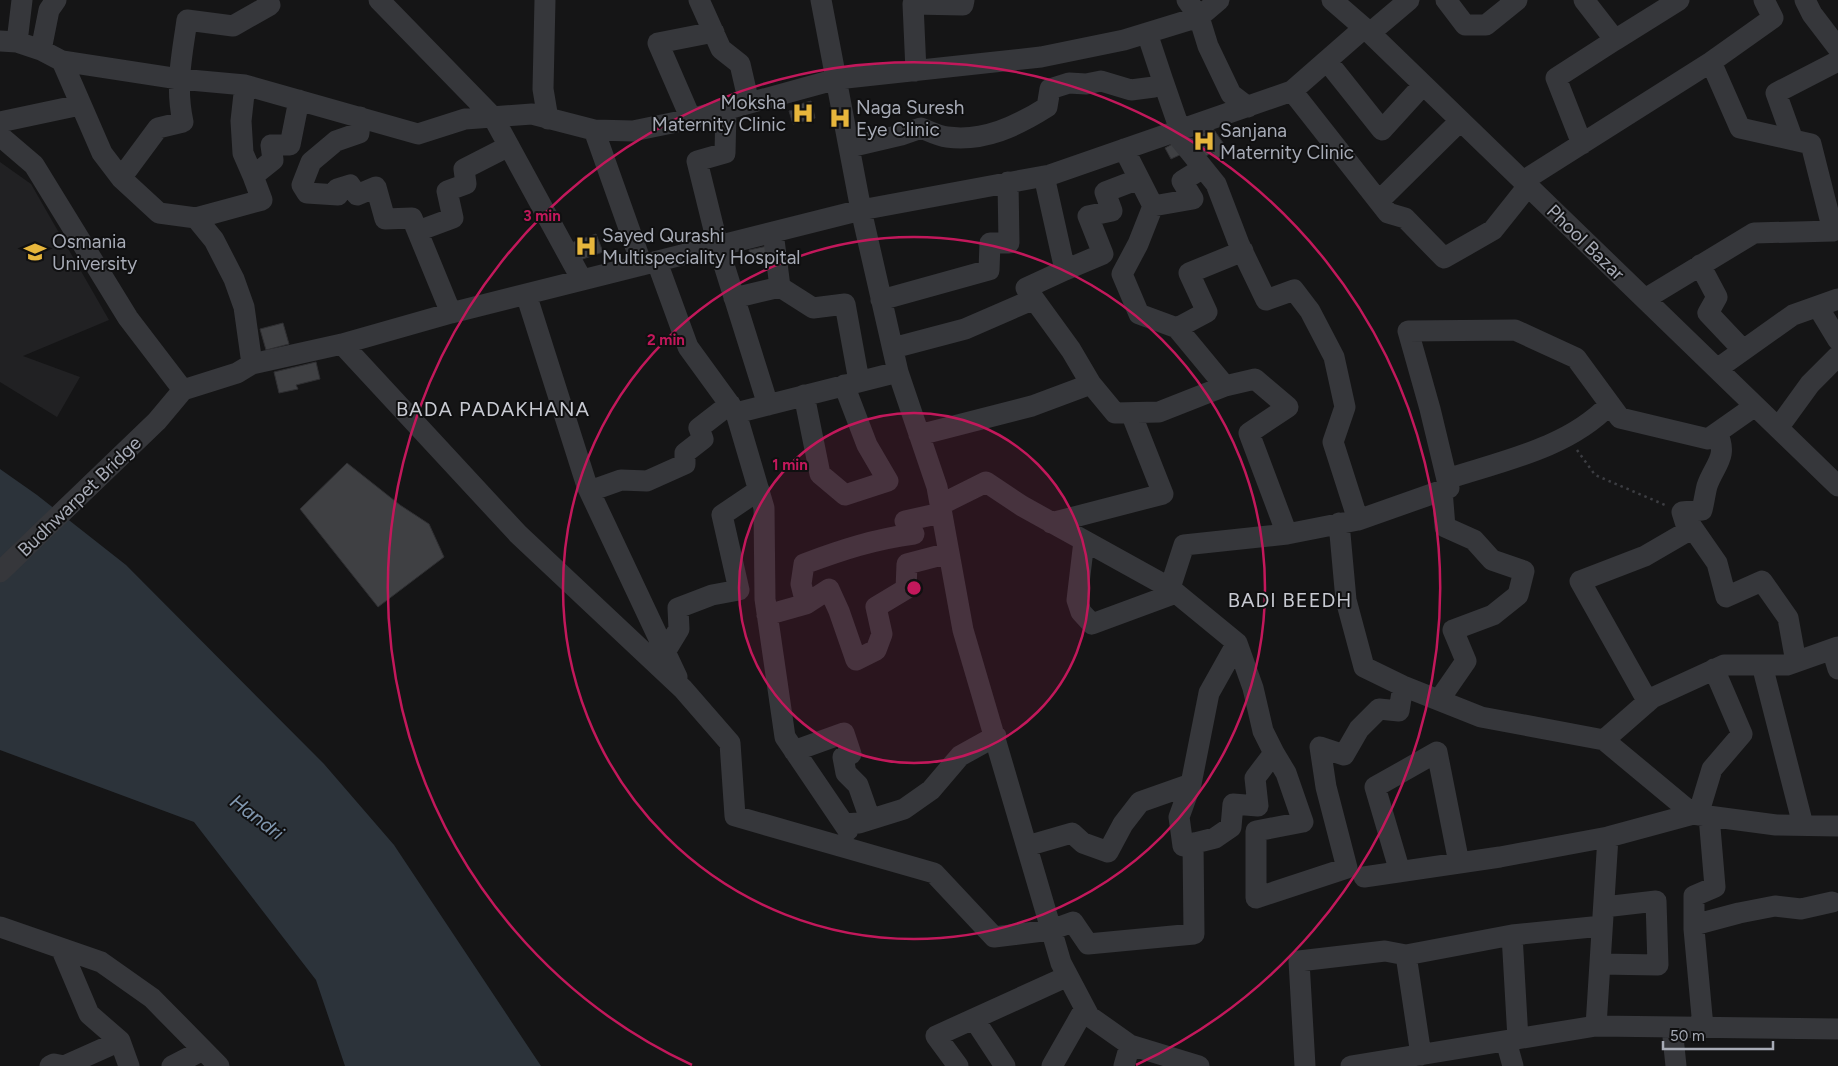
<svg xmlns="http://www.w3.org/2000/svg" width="1838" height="1066" font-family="Figtree,sans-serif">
<rect width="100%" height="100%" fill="#151516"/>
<path fill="#212123" d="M0,162L31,184L109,320L23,356L80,377L57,417L0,382Z"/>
<path fill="#2c333a" d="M0,469L37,495L126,565L324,764L394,845L541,1066H345L316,980L194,822L0,750Z"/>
<path fill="#3f4043" stroke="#2f2f32" d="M811,101L815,118L793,124L789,111L798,109L797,105Z
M1212,127L1228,150L1217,159L1212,152L1199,161L1187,144Z
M1178,141L1184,153L1171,159L1165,148Z
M596,234L603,252L577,261L571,243Z
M772,245L775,263L761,265L759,260L751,261L749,250Z
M283,323L289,344L266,350L260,329Z
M316,362L320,379L296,385L298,389L279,393L274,372Z
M347,463L400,505L429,524L444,557L378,607L300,509Z"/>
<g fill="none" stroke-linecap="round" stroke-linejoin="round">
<path stroke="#3c3d42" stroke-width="2.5" stroke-dasharray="2.5 4" stroke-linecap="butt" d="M1577,450L1595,475L1665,505"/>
<path stroke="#36373b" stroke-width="21" d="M379,0L493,117L582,280
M545,0L543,89L548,119
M699,0L721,49L740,64L749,103
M821,0L861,210L898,372L937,487L963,630L1061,963L1089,1016L1130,1045L1199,1066
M1187,0L1199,17L1208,46L1231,94L1248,107
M1332,0L1370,33L1838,486
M1446,0L1465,25H1486L1517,0
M1805,0L1812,14L1838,48
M1370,33L1409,0
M1615,40L1679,0
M0,41L17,42L41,50L62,61L179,79L245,85L418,134L465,119L532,114L594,130L633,131L691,119L837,79L1041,57L1124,40L1199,17L1219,0
M17,42L22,0
M41,50L49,10L56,0
M62,61L102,153L121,178L159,213L196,218L214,240L234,279L244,307L252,364
M1327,61L1382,130L1423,85
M1711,62L1773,18L1764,0
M916,71L913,4L963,5L964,0
M1163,81L1180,130
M245,85L241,121L243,153L253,176
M1292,91L1388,213L1405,218L1444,258L1493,230L1528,186
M726,110L725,153L697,161L718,246L768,405
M360,117L359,133L336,141L311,162L302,185L307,193L338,195L337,189L350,185L357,195L376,187L385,219L412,218L451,313
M691,119L658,43L714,32
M0,122L80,105
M594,130L642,265
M0,136L34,165L128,318L183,390
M1793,140L1776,93L1838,61
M1582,144L1556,78L1615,40L1584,0
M850,147L901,135L921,128C929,131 938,136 947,137C984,142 1017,126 1047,107L1050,89L1069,83L1086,84L1101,81L1131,90L1154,87L1163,81L1147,33
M121,178L158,128L183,122C175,85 182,56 187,20L233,26L270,5L267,0
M1523,181L1711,62L1740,128L1811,144L1833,231L1754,233L1645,299
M1379,201L1460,121
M1153,206L1193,199L1182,181L1203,168
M196,218L262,200L253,176L273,160L271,145H290L299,100
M418,231L453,218L447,191L466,184L464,169L509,146
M657,262L688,347L736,413
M1700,265L1717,297L1708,313L1743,350
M1065,270L1103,254L1088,216L1112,211L1105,192L1139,179
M780,287L813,308L845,304L859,381
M526,294L587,486L677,677
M734,298L780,287L773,232
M881,300L989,270L990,243H1009L1008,182
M1818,307L1838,340
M1177,328L1207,312L1189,273L1243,251
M342,344L518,534L683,689L730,743L735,816L934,873L994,937L1051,930L1073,922L1088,944L1194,934L1193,843
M893,348L965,329L1034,299
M1717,369L1793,315L1838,299
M1091,384L1115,413L1159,412L1225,386L1177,328L1139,314L1122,274L1138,244L1153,206L1124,149
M1225,386L1255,379L1288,407L1249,433L1287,534
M804,395L820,474L845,495L888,481L867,445L844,385
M1778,428L1810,384L1838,356
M919,435L1032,406L1091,384L1071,350L1026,288L1065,270L1044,176
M1447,479C1502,461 1568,448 1609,405
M590,491L621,480L647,481L685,464V453L703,439L699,428L730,404
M940,505L986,482L1022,506L1170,588L1184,545L1287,534L1358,520L1333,442L1345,407L1334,357L1310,311L1294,290L1266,300L1239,244L1216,184L1174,132
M1685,517L1717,563L1726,597L1762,581L1788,618L1796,662
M1358,520L1449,488L1430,409L1408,331L1515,330L1576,358L1620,418L1708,439L1755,406
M1051,523L1163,494L1131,413
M1339,523L1346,600L1364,667L1403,686L1481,717L1604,740L1693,814L1776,825L1838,826
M1084,541L1077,600L1081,612L1092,624L1176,593
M0,572L157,421L183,390L237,373L252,364L342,344L451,313L861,210L1050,175L1292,91L1364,28
M806,604L829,589L839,611L856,660L876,650L882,634L876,607L906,589L907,564L949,553
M767,615L806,604L801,584L804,564C841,550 875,539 914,534L905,521L941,513
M1832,649L1838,669
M665,652L679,629L678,608L712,595L739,590L722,515L759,490
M1762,665L1803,825
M1439,700L1466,661L1453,630L1493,615L1518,595L1524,571L1492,560L1474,540L1445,527L1442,490
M1648,702L1580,581L1645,556L1688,531L1682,512L1702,510C1704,502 1705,494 1707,486C1714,465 1729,457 1717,433
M1604,740L1652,698L1724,665H1787L1838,647
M794,751L844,733L851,754L843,757L846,773L858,785L870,819
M1274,753L1286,773L1303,822L1256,831V898L1347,868L1326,787L1320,747L1344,755L1359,729L1379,709L1399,711L1403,686
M1191,784L1179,817L1183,846L1215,838L1231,827L1233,804L1258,806L1255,778L1274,753L1263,731L1253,688L1237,643
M1698,815L1712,769L1742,734L1714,669
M844,824L859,823L904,809L931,790L960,756L996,736
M848,830L785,737L765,599L764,508L736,413L898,372
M1027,846L1072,833L1083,843L1108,852L1123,824L1140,802L1191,784L1209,693L1237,643L1170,588
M1400,872L1375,787L1437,752L1459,863
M1364,877L1500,857L1608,837L1693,814
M1694,925L1739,913L1775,906L1801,909L1832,902
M0,927L101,962L152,998L219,1066
M1512,935L1602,926
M1406,955L1512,935L1518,1039
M1600,964L1658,965L1656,901L1604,907
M974,1019L1005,1066
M1596,1026L1608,837
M1672,1027L1676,1066
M1703,1027L1694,929V896L1715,887L1709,816
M120,1041L129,1066
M1506,1041L1513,1066
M50,1066L54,1064L64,1066L120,1041L89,1014L61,948
M172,1066L203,1050
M958,1066L936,1036L1068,976
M1052,1066L1085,1008
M1124,1066L1130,1045
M1305,1066L1299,961L1385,951L1406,955L1421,1055
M1351,1066L1596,1026L1838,1029"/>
</g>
<circle cx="914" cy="588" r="175" fill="#c2185b" fill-opacity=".12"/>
<g fill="none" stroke="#c2185b" stroke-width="2.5">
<circle cx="914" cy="588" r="175"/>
<circle cx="914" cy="588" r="351"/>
<path d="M692 1065A526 526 0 1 1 1136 1065"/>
</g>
<defs>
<g id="hospital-bare" transform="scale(1.725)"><path d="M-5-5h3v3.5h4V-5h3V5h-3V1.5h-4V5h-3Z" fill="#e7b63c" stroke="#101011" stroke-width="2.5" paint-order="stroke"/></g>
<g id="university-bare" transform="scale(1.725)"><path d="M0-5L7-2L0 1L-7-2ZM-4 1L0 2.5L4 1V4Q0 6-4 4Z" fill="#e7b63c" stroke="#101011" stroke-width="2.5" paint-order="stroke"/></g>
</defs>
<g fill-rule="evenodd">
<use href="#hospital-bare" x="803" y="113"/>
<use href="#hospital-bare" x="840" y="118"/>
<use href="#hospital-bare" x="1204" y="141"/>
<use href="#hospital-bare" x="586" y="246"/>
<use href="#university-bare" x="35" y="252"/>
</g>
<g text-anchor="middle" stroke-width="4" stroke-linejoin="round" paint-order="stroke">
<g font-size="19" fill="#a7abb6" stroke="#101011" text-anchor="start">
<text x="786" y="109" text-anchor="end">Moksha<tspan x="786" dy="22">Maternity Clinic</tspan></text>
<text x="856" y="114">Naga Suresh<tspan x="856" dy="22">Eye Clinic</tspan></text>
<text x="1220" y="137">Sanjana<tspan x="1220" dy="22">Maternity Clinic</tspan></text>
<text x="602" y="242">Sayed Qurashi<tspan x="602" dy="22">Multispeciality Hospital</tspan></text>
<text x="52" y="248">Osmania<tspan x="52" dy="22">University</tspan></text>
</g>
<g font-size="19" fill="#a7abb6" stroke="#101011">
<text transform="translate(1586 242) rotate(44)" y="7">Phool Bazar</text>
<text transform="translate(79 496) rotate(-44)" y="7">Budhwarpet Bridge</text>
</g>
<g font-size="20" letter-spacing="1" fill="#c8cad2" stroke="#101011">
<text x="493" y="416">BADA PADAKHANA</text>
<text x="1290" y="607">BADI BEEDH</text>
</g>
<g font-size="20" font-style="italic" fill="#8097af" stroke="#101011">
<text transform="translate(257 817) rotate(37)" y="7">Handri</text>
</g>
</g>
<circle cx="914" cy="588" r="8" fill="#c2185b" stroke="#101011" stroke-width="2.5"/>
<g font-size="15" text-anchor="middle" font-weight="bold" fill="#c2185b" stroke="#101011" stroke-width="4" stroke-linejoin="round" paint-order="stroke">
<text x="542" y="221">3 min</text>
<text x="666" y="345">2 min</text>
<text x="790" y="470">1 min</text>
</g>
<path d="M1663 1041v8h110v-8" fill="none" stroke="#a7abb6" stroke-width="2.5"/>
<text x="1670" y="1041" font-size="15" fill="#a7abb6" stroke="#101011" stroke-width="4" paint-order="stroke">50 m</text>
</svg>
